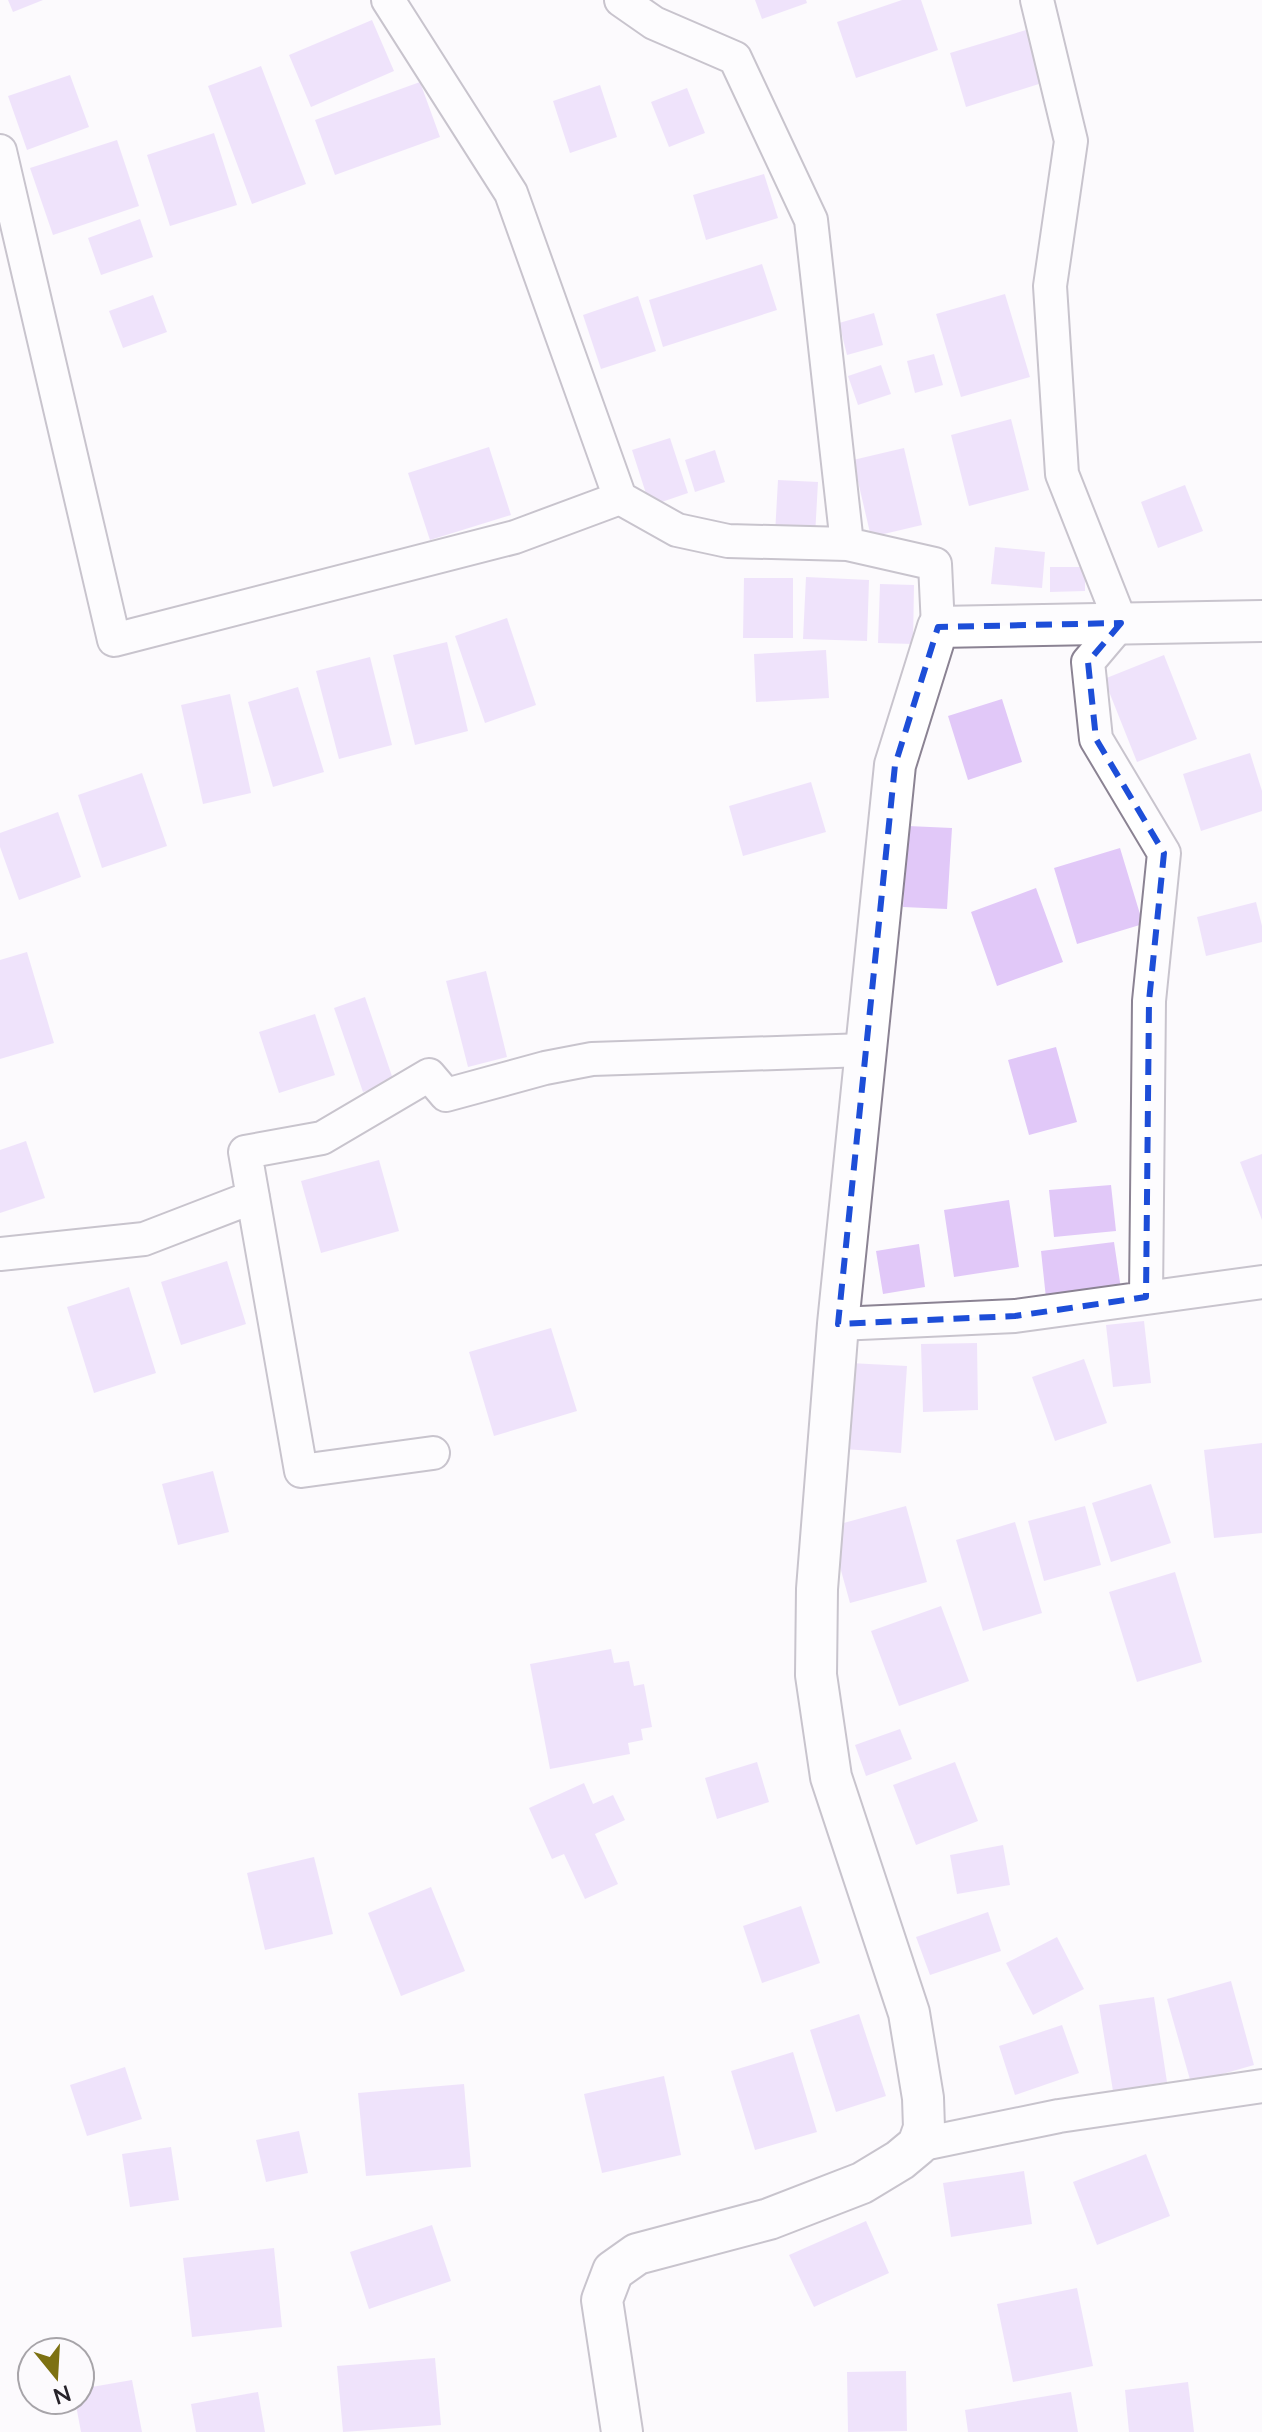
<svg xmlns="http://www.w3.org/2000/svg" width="1262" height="2432" font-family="Lato,sans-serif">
<rect width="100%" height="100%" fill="#fcfafd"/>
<path fill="#e1c8f8" d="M8,0H43L13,12Z
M755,0H806L807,3L762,19Z
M902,0H921L938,50L856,78L837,22Z
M372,20L394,71L311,107L289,55Z
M1026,30L1042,83L966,107L950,53Z
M261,66L306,184L252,204L208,86Z
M70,75L89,127L27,150L8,96Z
M420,82L440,137L335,175L315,120Z
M600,85L617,137L570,153L553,101Z
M687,88L705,133L669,147L651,102Z
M214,133L237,205L170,226L147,155Z
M117,140L139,206L53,235L30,168Z
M764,174L778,218L706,240L693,195Z
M140,219L153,257L101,275L88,238Z
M762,264L777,310L663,347L649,300Z
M1005,294L1030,377L961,397L936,314Z
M153,295L167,332L123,348L109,311Z
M638,296L656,351L601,369L583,315Z
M874,313L883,345L847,355L839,323Z
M934,354L943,385L915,393L907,361Z
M881,365L891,394L858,405L848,376Z
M1011,419L1029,490L969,506L951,435Z
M670,438L688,493L650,506L632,450Z
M489,447L511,515L430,540L408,473Z
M904,448L922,525L871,537L853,460Z
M715,450L725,482L695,492L685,460Z
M778,480L818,482L815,536L775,534Z
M1185,485L1203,531L1158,548L1141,502Z
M995,547L1045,552L1042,588L991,584Z
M1050,567H1085V591L1050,592Z
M806,577L869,580L867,641L803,639Z
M744,578H793V638H743Z
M880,584L914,585L913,644L878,643Z
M507,618L536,705L485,723L455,636Z
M447,642L468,731L415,745L393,655Z
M826,650L829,698L756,702L754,654Z
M1164,655L1197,739L1137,762L1104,679Z
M370,657L392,745L339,759L316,671Z
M298,687L324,772L273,787L248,702Z
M230,694L251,793L203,804L181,705Z
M1002,699L1022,762L968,780L948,716Z
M1250,753L1262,791V811L1201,831L1183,774Z
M142,773L167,846L102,868L78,795Z
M811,782L826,832L743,856L729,806Z
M58,812L81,877L19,900L0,847V833Z
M908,826L952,828L947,909L903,907Z
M1120,848L1143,924L1077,944L1054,868Z
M1036,888L1063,962L997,986L971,912Z
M1256,902L1262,926V942L1206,956L1197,917Z
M27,952L54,1043L0,1059V960Z
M486,971L507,1057L468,1067L446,981Z
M365,997L394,1082L363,1092L334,1008Z
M315,1014L335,1075L279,1093L259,1032Z
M1056,1047L1077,1122L1029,1135L1008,1060Z
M26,1141L45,1198L0,1213V1150Z
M1262,1154V1220L1240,1162Z
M379,1160L399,1231L321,1253L301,1181Z
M1111,1185L1116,1231L1054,1237L1049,1190Z
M1009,1200L1019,1267L954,1277L944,1210Z
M1114,1242L1121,1289L1046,1298L1041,1251Z
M919,1244L925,1287L883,1294L876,1251Z
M227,1261L246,1324L181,1345L161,1282Z
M129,1287L156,1373L94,1393L67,1307Z
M1144,1321L1151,1383L1113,1387L1106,1325Z
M551,1328L577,1411L494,1436L469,1352Z
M977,1343L978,1410L923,1412L921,1344Z
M1084,1359L1107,1423L1055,1441L1032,1377Z
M850,1363L907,1366L901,1453L844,1449Z
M1262,1443V1533L1214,1538L1204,1450Z
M213,1471L229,1532L178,1545L162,1484Z
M1151,1484L1171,1543L1111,1562L1092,1503Z
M906,1506L927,1582L850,1603L829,1527Z
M1085,1506L1101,1565L1044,1581L1028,1521Z
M1015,1522L1042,1613L983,1631L956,1540Z
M1175,1572L1202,1662L1137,1682L1109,1592Z
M941,1606L969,1681L899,1706L871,1631Z
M611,1649L614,1663L629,1661L634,1686L644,1684L652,1727L641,1729L643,1740L628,1743L630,1754L550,1769L530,1664Z
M900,1729L912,1759L866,1776L855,1745Z
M757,1762L769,1802L717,1819L705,1778Z
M955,1762L978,1821L916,1845L893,1785Z
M584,1783L593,1804L613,1795L625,1820L595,1834L618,1884L585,1899L564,1854L552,1859L529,1808Z
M1003,1845L1010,1885L957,1894L950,1855Z
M314,1857L333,1934L265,1950L247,1873Z
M431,1887L465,1971L401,1996L368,1913Z
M801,1906L820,1963L762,1983L743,1926Z
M988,1912L1001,1951L930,1975L916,1937Z
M1057,1937L1084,1989L1033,2015L1006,1963Z
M1231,1981L1254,2065L1191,2083L1167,1999Z
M1154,1997L1167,2082L1113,2091L1099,2005Z
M859,2014L886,2096L836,2112L810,2030Z
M1062,2025L1079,2073L1015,2095L999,2046Z
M793,2052L817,2132L755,2150L731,2071Z
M125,2067L142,2119L87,2136L70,2085Z
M664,2076L681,2155L602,2173L584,2094Z
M464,2084L471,2167L366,2176L358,2093Z
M299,2131L308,2173L266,2182L256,2140Z
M171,2147L179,2200L130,2207L122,2154Z
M1146,2154L1170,2216L1097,2245L1073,2182Z
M1024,2171L1032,2224L951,2237L943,2183Z
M866,2221L889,2273L814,2307L789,2255Z
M432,2225L451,2281L369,2309L350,2252Z
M274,2248L282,2327L192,2337L183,2258Z
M1077,2288L1093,2366L1013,2382L997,2304Z
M435,2358L441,2425L343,2432L337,2366Z
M906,2371L907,2431L848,2432L847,2372Z
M132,2380L142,2432H81L75,2400H80V2389Z
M1188,2382L1194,2432H1129L1125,2390Z
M258,2392L265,2432H196L191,2404Z
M1071,2392L1078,2432H968L965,2410Z"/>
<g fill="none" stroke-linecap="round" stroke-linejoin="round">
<g stroke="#8b8393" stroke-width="36">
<path id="minor" d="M388,0L511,193L620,498L677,530L728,541L847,544
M621,0L654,23L735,58L811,220L847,544L935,564L938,627
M1037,0L1071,141L1050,286L1062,474L1121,623L1088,662L1096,739L1164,853L1149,1001L1146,1297
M0,151L114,640L515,537L620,498
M0,1254L144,1239L253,1197
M838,1324L1015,1316L1262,1282
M433,1453L301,1471L245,1152L322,1138L429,1075L446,1095L545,1068L592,1059L866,1050
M918,2145L1059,2116L1262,2086"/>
</g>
<g stroke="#8b8393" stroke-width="44">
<path id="tertiary" d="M622,2432L602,2300L613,2271L637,2254L769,2219L862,2183L900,2160L918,2145L924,2128L923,2098L909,2013L831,1777L816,1675L817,1589L838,1324L895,765L938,627L1262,621"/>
</g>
<use href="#minor" stroke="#fff" stroke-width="32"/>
<use href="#tertiary" stroke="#fff" stroke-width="40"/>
</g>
<path d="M0 0H1262V2432H0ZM1121,623L1088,662L1096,739L1164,853L1149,1001L1146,1297L1015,1316L838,1324L895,765L938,627Z" fill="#fcfafd" fill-opacity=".55" fill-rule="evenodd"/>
<path fill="none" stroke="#1d4ed8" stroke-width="6" stroke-dasharray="16 10" stroke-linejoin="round" d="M1121,623L1088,662L1096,739L1164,853L1149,1001L1146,1297L1015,1316L838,1324L895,765L938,627Z"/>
<g transform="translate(56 2376) rotate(162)"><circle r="38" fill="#fcfafd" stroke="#a7a4a9" stroke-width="2"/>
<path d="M0-6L14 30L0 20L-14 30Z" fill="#7d7112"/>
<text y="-12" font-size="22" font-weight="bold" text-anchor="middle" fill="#27232a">N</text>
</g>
</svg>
